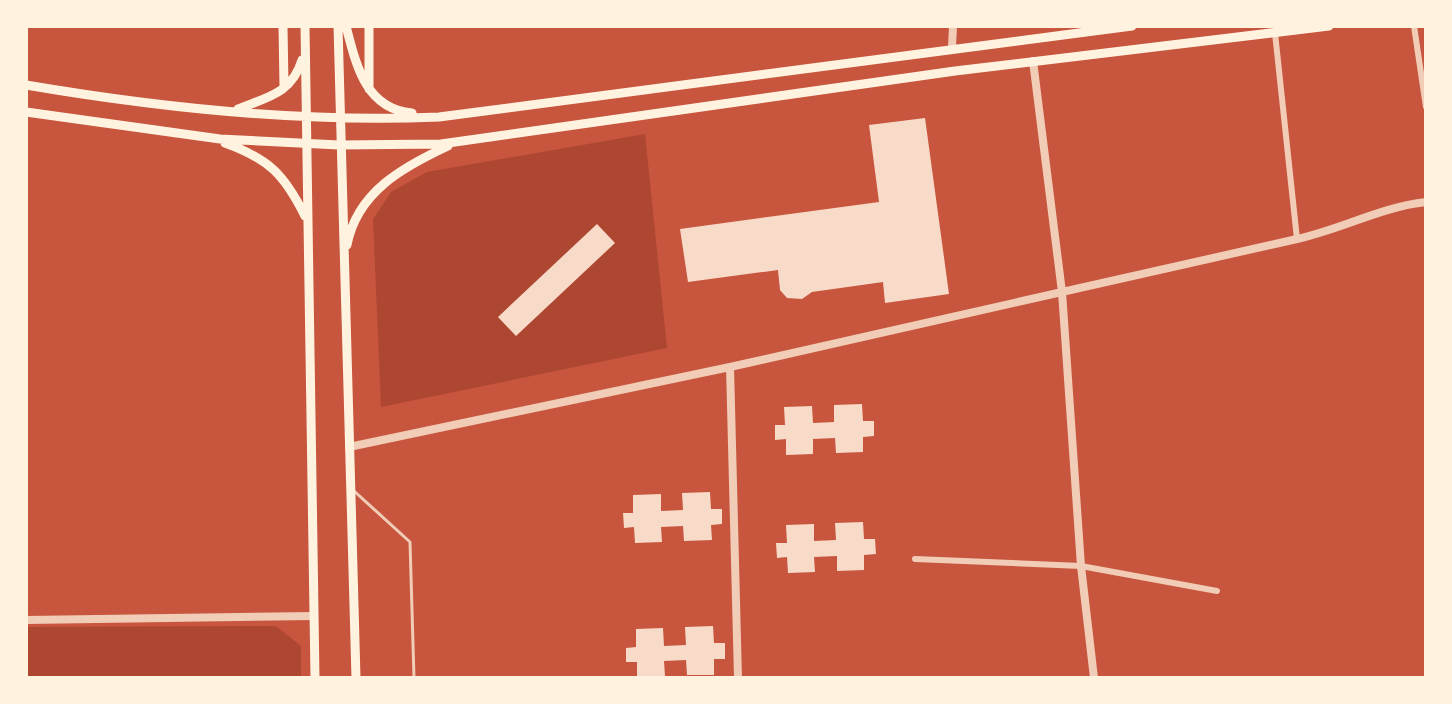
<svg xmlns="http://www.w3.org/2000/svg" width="1452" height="704" font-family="Helvetica,sans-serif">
<rect width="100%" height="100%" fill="#c8553d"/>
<path fill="#ae4732" d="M645,134L667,348L381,407L373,219L391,192L427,172Z
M276,626L301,646V678H26V627Z"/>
<path fill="#f7dbc8" d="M925,118L949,294L885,303L883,282L812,292L802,299L787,298L780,290L778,270L688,282L680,229L879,202L869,125Z
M597,224L615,243L516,336L498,317Z
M862,404L863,421H874V436L863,437V452L836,453L835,438L813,439V454L786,455V439L775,440V425H785L784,407L812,406L813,423L834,422V405Z
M710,492L711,509H722V524L711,525L712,540L684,541L683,526L661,527L662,542L635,543L634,527L624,528L623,513H633V495L661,494V511L683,510L682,493Z
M863,522L864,539H875L876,554L864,555V570L837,571V556L814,557L815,572L788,573L787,557L777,558L776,543H787L786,525L814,524V541L836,540L835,523Z
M713,626L714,643H725V659H714V675H687L686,660L664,661L665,676L637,677V662H626V648L636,647V629L663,628L664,646L686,645L685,627Z"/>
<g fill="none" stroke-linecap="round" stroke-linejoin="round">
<path stroke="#f1ccb7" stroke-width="3" d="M354,491L410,542L414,678"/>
<path stroke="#f1ccb7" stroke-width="6" d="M1414,26L1426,107
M1275,33L1297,239
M915,559L1081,566L1217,591"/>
<path stroke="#f1ccb7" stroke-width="8" d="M952,47L953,26
M1033,61L1062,292L1081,566L1094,678
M730,367L738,678
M349,447L730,367L1297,239C1342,229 1381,207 1426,202
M26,620L314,616"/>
<path stroke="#fff3e0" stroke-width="9" d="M283,26L284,87
M305,26L315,678
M338,26L356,678
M346,26C356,64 365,109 412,113
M369,26V89
M26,85C161,108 302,123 439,117L1132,26
M238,109C268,97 292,93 302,60
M26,112L220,139L339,145L441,144L955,71L1329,26
M225,143C269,159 284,174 305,216
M347,245C357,192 403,167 448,146"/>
</g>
<rect width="1452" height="704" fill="none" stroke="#fff3e0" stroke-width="56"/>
</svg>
